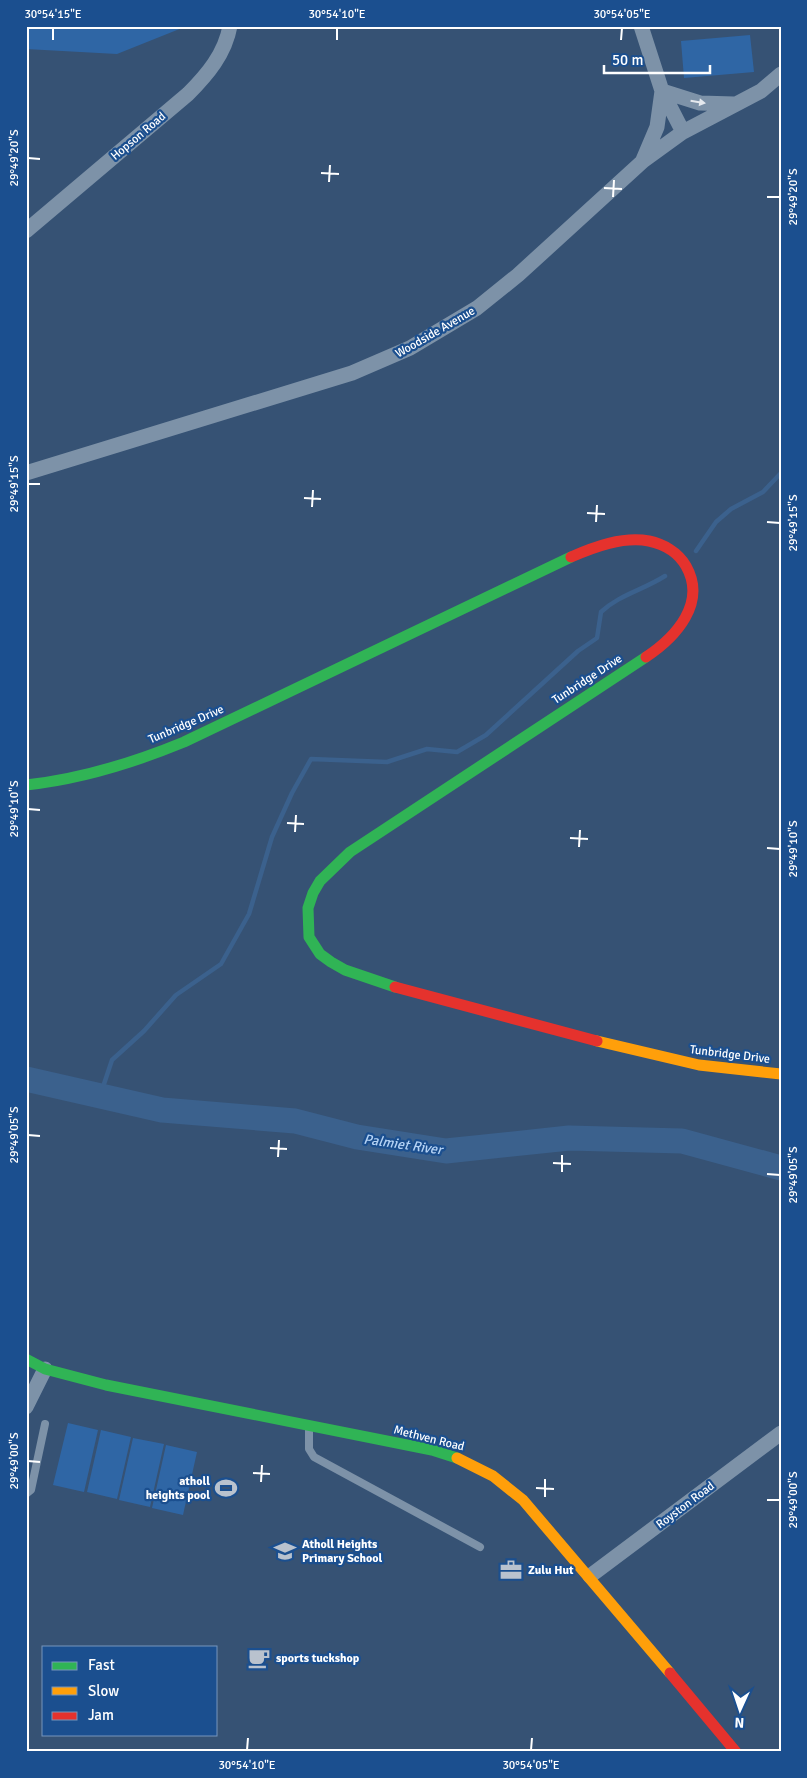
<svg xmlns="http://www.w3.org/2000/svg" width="807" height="1778" font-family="Signika,sans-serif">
<rect width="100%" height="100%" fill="#365274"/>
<path fill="#2f66a5" d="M26,26H187L117,54L26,49Z
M750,35L754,72L684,78L681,41Z
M68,1423L98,1430L84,1492L53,1485Z
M101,1430L131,1437L117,1499L87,1492Z
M133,1438L164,1444L150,1507L119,1500Z
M166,1445L197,1452L183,1515L152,1508Z"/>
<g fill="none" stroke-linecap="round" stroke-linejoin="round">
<path stroke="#3b618d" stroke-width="4.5" d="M696,551L716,522L731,509L763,492L781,473
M100,1096L112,1060L144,1031L176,995L221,964L249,914L272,837L292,793L311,759L387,762L427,749L457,752L486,735L578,651L597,638L601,612C619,595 643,590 665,576"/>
<path stroke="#3b618d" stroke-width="25" d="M26,1079L162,1110L295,1121L357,1137L446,1151L569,1138L682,1141L781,1168"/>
<path stroke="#7d92a8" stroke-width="8" d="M309,1427V1449L314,1457L480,1547
M26,1494L31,1490L45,1424"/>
<path stroke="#7d92a8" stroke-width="15" d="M641,26L662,91L683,132
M643,160L657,127L662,91L700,103L734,104
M26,231L188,94C207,75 225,54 230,26
M26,473L352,373L410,348L477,308L518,275L643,161L683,132L761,91L781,74
M26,1407L45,1369
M590,1576L781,1433"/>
<path stroke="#30b455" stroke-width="11" d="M26,785C82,779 133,763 184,742L571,557
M395,987L345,970L331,962L320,954L309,937L308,908L313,893L320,881L350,852L646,657
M26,1359L45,1369L106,1385L432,1450L457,1458"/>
<path stroke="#ff9f0a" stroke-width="11" d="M597,1041L699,1065L781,1074
M457,1458L493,1476L523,1500L670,1673"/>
<path stroke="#e5322d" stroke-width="11" d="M571,557C594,547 623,536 649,541C663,544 678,552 686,566C707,603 676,637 646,657
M395,987L597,1041
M670,1673L736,1752"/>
</g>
<defs><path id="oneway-solid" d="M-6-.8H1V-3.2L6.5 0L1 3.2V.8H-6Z" transform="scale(1.25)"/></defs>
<use fill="#e5e9ee" href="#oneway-solid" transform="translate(698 102) rotate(9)"/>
<path fill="none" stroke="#fff" stroke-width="2" d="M53,40V28M337,40V28M621,40L622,28M28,158L40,159M321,173L339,174M329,182L330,165M604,188L622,189M613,197L614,180M767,197H780M28,484H40M304,498L321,499M312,507L313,490M587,513L605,514M596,522L597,505M767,522L780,523M28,809L40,810M287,823L304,824M295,832L296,815M570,838L588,839M579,847L580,830M767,848L780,849M28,1135L40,1136M270,1148L287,1149M278,1157L279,1140M553,1163L571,1164M562,1172V1155M767,1174L780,1175M28,1461L40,1462M253,1473L270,1474M261,1482L262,1465M536,1488L554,1489M545,1497V1479M767,1500H780M247,1750L248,1738M531,1750L532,1738"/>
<defs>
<g id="stadium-bare" transform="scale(1.725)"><path d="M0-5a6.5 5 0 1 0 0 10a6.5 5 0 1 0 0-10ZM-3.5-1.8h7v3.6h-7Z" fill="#b9c2ce" stroke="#1b4f8f" stroke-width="2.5" paint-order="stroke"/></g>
<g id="school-bare" transform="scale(1.725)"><path d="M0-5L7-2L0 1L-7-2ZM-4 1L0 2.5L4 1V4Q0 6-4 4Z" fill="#b9c2ce" stroke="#1b4f8f" stroke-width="2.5" paint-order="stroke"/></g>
<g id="office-bare" transform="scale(1.725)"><path d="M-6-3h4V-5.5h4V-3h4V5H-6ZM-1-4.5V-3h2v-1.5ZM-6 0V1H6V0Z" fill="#b9c2ce" stroke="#1b4f8f" stroke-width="2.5" paint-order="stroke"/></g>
<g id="cafe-bare" transform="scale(1.725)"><path d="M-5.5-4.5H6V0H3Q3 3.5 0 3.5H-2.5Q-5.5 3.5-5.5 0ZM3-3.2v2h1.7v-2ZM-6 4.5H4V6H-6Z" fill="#b9c2ce" stroke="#1b4f8f" stroke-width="2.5" paint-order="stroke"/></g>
</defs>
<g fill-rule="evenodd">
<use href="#stadium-bare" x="226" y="1488"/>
<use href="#school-bare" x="285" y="1551"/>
<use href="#office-bare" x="511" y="1570"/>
<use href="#cafe-bare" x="259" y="1658"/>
</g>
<g text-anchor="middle" stroke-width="4.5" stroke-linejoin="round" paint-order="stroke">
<g font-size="12" fill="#fff" stroke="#1b4f8f">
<text transform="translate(138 136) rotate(-40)" y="4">Hopson Road</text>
<text transform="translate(435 332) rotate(-30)" y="4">Woodside Avenue</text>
<text transform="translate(587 679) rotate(-33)" y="4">Tunbridge Drive</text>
<text transform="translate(186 724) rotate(-23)" y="4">Tunbridge Drive</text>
<text transform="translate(730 1054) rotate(7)" y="4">Tunbridge Drive</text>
<text transform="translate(429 1438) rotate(14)" y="4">Methven Road</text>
<text transform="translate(685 1505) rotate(-37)" y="4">Royston Road</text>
</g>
<g font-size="12" font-weight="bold" fill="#fff" stroke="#1b4f8f" text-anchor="start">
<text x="210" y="1485" text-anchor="end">atholl<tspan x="210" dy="14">heights pool</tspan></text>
<text x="302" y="1548">Atholl Heights<tspan x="302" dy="14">Primary School</tspan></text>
<text x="528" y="1574">Zulu Hut</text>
<text x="276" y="1662">sports tuckshop</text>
</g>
<g font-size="14" font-style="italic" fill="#b5d3f5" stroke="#1b4f8f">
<text transform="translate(403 1144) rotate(8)" y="5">Palmiet River</text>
</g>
</g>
<rect width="807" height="1778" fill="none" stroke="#1b4f8f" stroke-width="55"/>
<rect x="42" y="1646" width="175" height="90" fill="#1b4f8f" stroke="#7695bc"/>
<rect x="52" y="1662" width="25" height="8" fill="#30b455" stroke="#7695bc"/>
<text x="88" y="1670" font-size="15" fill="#ffffff">Fast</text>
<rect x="52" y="1687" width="25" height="8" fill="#ff9f0a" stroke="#7695bc"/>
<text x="88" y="1696" font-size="15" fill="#ffffff">Slow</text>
<rect x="52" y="1712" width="25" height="8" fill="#e5322d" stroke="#7695bc"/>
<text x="88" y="1720" font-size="15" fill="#ffffff">Jam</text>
<g transform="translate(740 1710) rotate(183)" stroke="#1b4f8f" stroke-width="4" paint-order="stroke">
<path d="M0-4L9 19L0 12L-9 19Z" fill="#ffffff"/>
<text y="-8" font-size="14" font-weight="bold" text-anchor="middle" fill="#ffffff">N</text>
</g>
<path d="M604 65v8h106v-8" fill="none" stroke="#ffffff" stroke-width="2.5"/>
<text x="612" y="65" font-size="15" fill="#ffffff" stroke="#1b4f8f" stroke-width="4" paint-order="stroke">50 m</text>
<rect x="28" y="28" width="752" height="1722" fill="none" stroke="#fff" stroke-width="2"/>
<g font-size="12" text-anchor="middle" fill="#fff">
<text x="53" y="18">30°54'15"E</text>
<text x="337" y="18">30°54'10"E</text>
<text x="622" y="18">30°54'05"E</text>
<text transform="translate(14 158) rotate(-90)" y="4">29°49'20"S</text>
<text transform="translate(793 197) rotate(-90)" y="4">29°49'20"S</text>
<text transform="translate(14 484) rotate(-90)" y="4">29°49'15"S</text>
<text transform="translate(793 523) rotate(-90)" y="4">29°49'15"S</text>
<text transform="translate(14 809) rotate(-90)" y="4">29°49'10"S</text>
<text transform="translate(793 849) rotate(-90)" y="4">29°49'10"S</text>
<text transform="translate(14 1135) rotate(-90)" y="4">29°49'05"S</text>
<text transform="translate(793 1175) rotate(-90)" y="4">29°49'05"S</text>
<text transform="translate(14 1461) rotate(-90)" y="4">29°49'00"S</text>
<text transform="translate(793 1500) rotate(-90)" y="4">29°49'00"S</text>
<text x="247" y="1769">30°54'10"E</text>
<text x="531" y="1769">30°54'05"E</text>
</g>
</svg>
